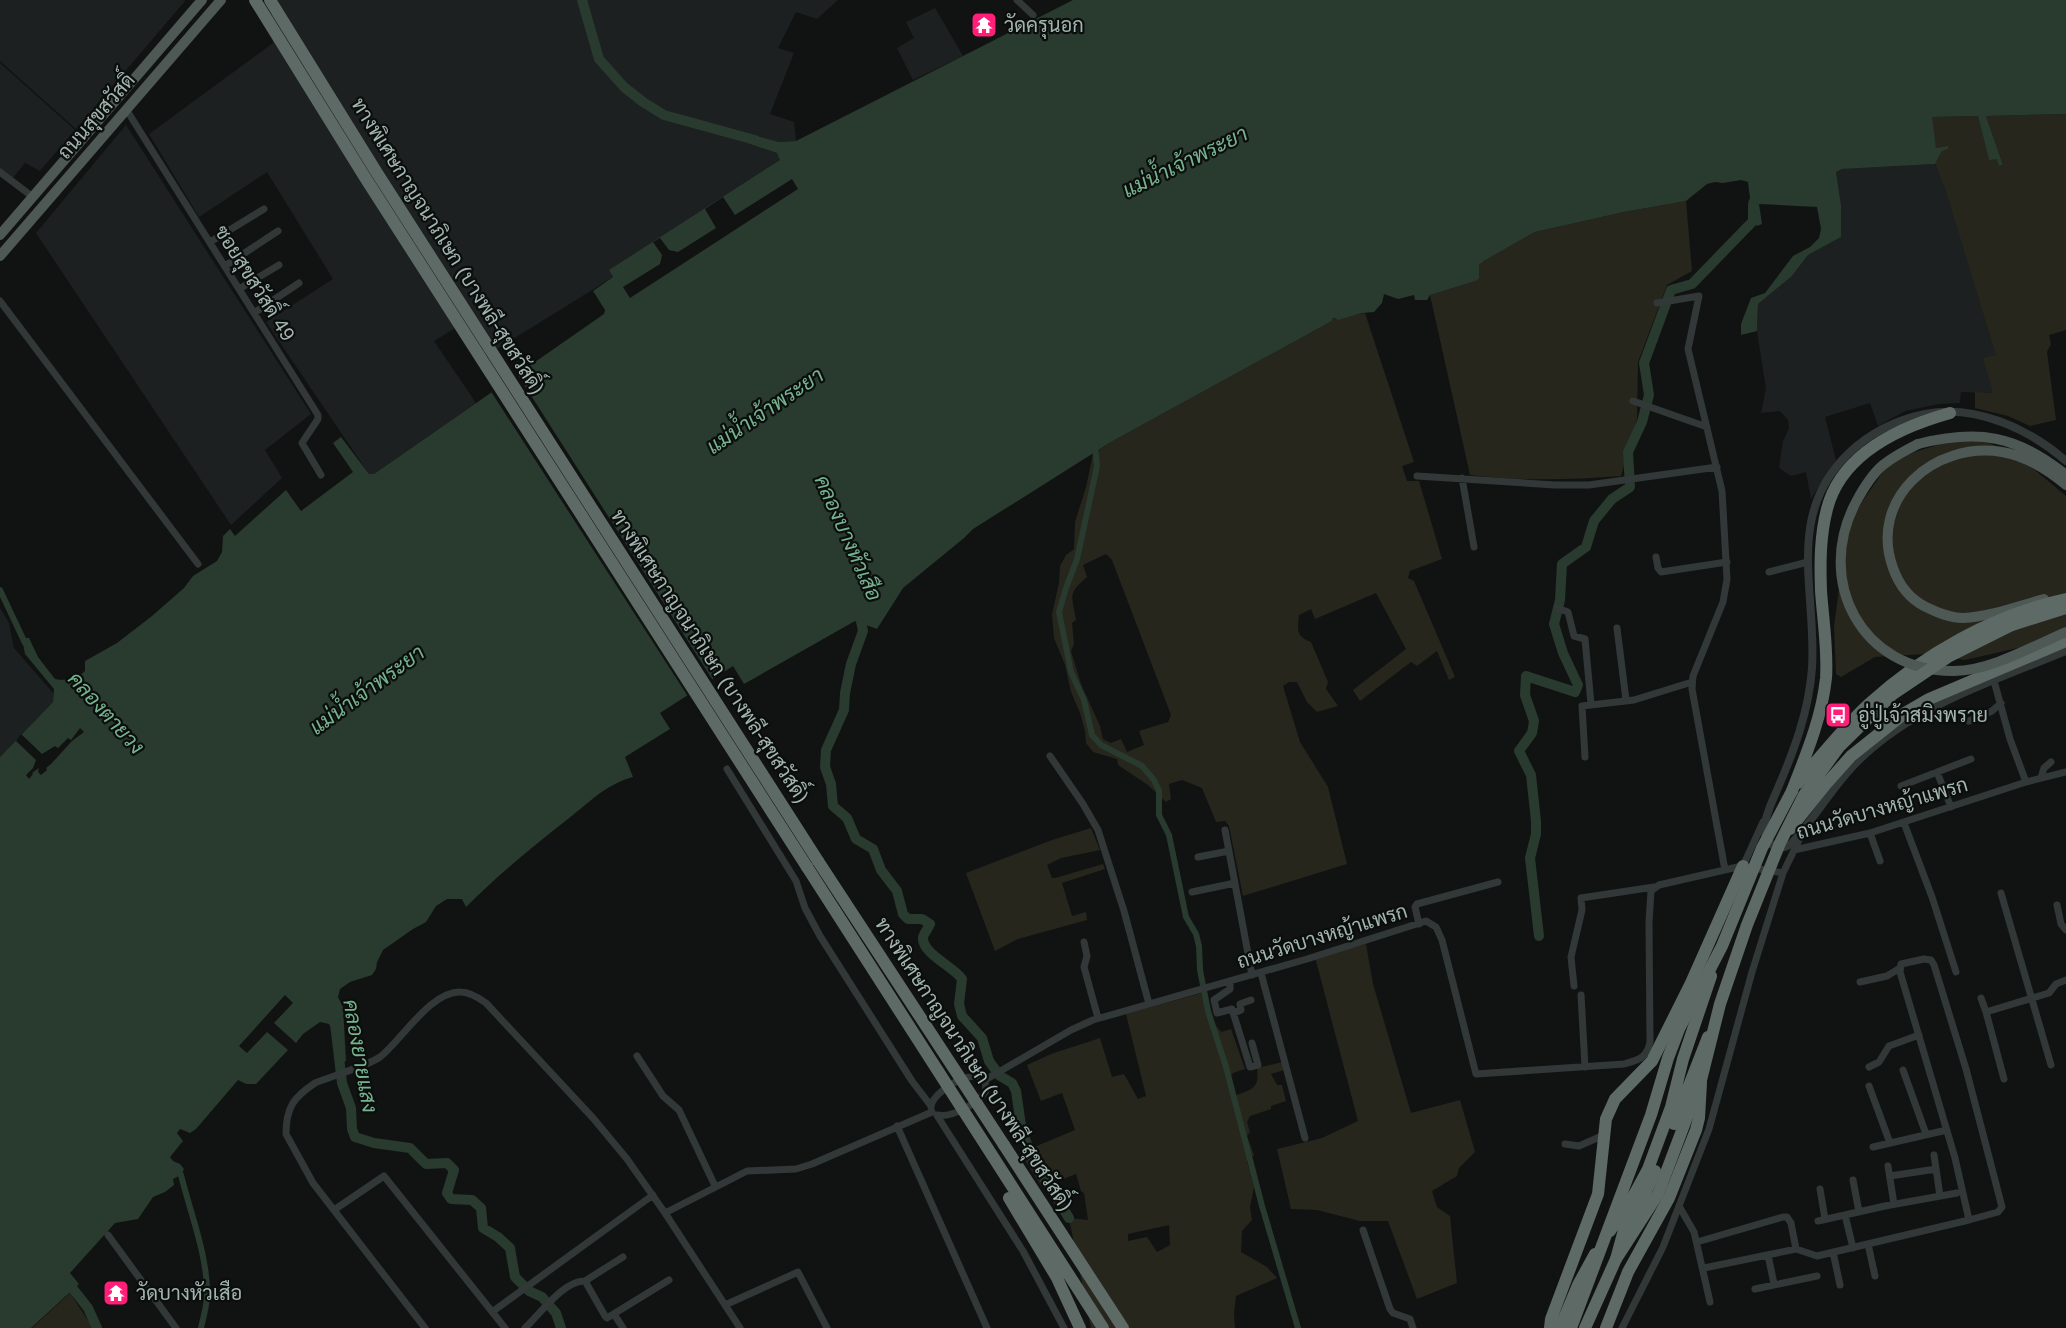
<svg xmlns="http://www.w3.org/2000/svg" width="2066" height="1328" font-family="Arial,Sarabun,sans-serif">
<rect width="100%" height="100%" fill="#111313"/>
<path fill="#1d2020" d="M0,0H183L185,1L76,129L0,61Z
M271,0H838L817,19L796,12L778,48L794,53L770,114L794,122L796,141L779,142L741,133L747,143L777,153L781,160L610,270L613,277L486,356L462,324L434,341L476,403L374,474H369L266,322L333,279L267,172L199,217L149,134L273,43Z
M935,8L963,56L913,80L897,48L914,38L906,22Z
M0,63L75,130L40,171L25,163L13,178L0,170Z
M126,125L311,414L265,450L282,478L231,525L36,233Z
M1935,164L1945,187L1997,355L1993,393L1961,392L1960,403L1939,404L1905,411L1878,426L1870,403L1825,417L1836,460L1811,499L1806,472L1791,476L1779,468L1783,441L1789,428L1788,420L1780,411L1761,413L1766,389L1757,331L1758,304L1792,276L1808,255L1841,237V205L1836,172L1842,169Z
M0,608L9,623L14,648L53,693V702L0,757Z"/>
<path fill="#26261d" fill-rule="evenodd" d="M2066,114V330L2049,335L2051,344L2047,352L2056,420L2030,426L2008,416L1975,408V392L1993,393L1983,358L1996,355L1945,188L1935,164L1942,151L1948,149V147L1936,148L1931,117L1978,116L1989,159H1998L1999,166L2003,165L1986,116Z
M1686,201L1692,271L1667,285L1638,362L1637,419L1621,476C1570,480 1521,481 1470,475L1430,295L1476,281L1479,265L1484,261L1535,232L1624,212Z
M1365,313L1414,462L1402,466L1407,481H1419L1442,559L1410,571L1408,578L1414,581L1455,677L1449,680L1437,651L1417,666L1411,662L1360,701L1353,690L1406,649L1376,593L1315,619L1311,609L1299,615C1298,630 1295,636 1311,642L1328,682L1326,689L1338,706L1317,712L1307,702L1297,682H1289L1283,686L1300,742L1328,787L1347,864L1243,896L1229,826L1225,821L1216,822L1202,788L1182,780L1169,784L1171,799L1166,802L1148,785L1118,765L1117,759L1093,752L1086,743L1085,731L1080,713L1071,692L1065,665L1054,638L1052,614L1059,583L1060,566L1066,555L1074,549L1075,522L1086,487L1093,454L1111,442L1332,321V319ZM1106,554L1112,560L1171,715L1168,722L1139,731L1144,745L1127,752L1121,739L1111,743L1103,739L1100,726L1081,684L1071,651L1074,644L1072,623L1076,620C1072,595 1067,594 1087,577L1083,565Z
M1970,435L2017,455L2066,496V631L2022,647L1965,660L1925,654L1875,657L1841,677L1836,674L1834,626L1848,522L1892,459Z
M1091,828L1100,850L1061,858L1047,865L1052,878H1055L1103,864L1105,869L1062,883L1072,916L1086,912L1087,920L1018,939L995,951L966,873L1052,840Z
M1366,944L1373,984L1411,1113L1460,1100L1475,1152L1459,1168L1457,1176L1432,1191L1437,1207L1450,1216L1457,1283L1417,1299L1388,1221H1360L1317,1210L1291,1209L1277,1149L1322,1138L1358,1121L1315,957Z
M1202,993L1214,1023L1221,1032L1231,1029L1245,1069L1233,1073L1228,1079L1234,1096C1251,1090 1260,1089 1257,1068L1283,1062L1284,1070L1271,1074L1277,1085H1282L1286,1101L1271,1106V1109L1250,1116L1247,1122L1250,1132L1247,1136L1254,1155L1247,1161L1254,1187L1250,1207L1252,1220L1242,1231L1241,1252L1267,1267L1277,1278L1236,1296L1234,1313L1235,1328H1091L1069,1218L1088,1220L1084,1193L1081,1191L1076,1174L1042,1187L1020,1153L1075,1130L1062,1093L1041,1101L1027,1065L1051,1054L1100,1038L1112,1077L1124,1074L1138,1099L1146,1096L1126,1014ZM1169,1225L1170,1245L1157,1252L1147,1237L1128,1241V1234Z
M70,1293L93,1328H32Z"/>
<path fill="#293a2f" d="M1073,0H2066V114L1986,116L2003,165L1999,166L1997,159L1989,160L1978,116L1932,117L1936,148L1948,146V149L1942,151L1935,164L1842,169L1836,172L1841,205V237L1808,255L1792,276L1758,304L1757,331L1741,335V324L1751,298L1765,293L1793,256L1810,247L1819,238L1821,229L1817,207L1759,204L1762,224L1757,226C1751,219 1745,206 1750,198L1748,182L1741,180L1723,183L1715,182L1707,184L1686,201L1624,212L1535,232L1484,261L1479,265V278L1476,281L1430,295L1427,300H1415L1414,295L1398,299L1384,294L1382,303L1374,312L1362,313L1338,320L1335,318L1332,319V321L1111,442L973,529L964,538L903,588L877,629L855,621L744,684L733,666L660,713L670,729L625,757L633,777C605,785 591,801 568,819C532,847 498,875 466,907L462,899H447L436,906L426,922L413,929L383,950L377,962L376,969L372,975L350,982L340,989L338,997L343,1007L346,1061L339,1064L336,1038L329,1024L320,1022L303,1034L296,1043L274,1023L293,1003L285,995L239,1046L247,1053L267,1032L288,1050L256,1084H246L238,1080L196,1129L190,1133L180,1129L177,1133L183,1141L170,1157L173,1161L180,1164L184,1169L181,1175L173,1179L174,1185L165,1192L153,1197L138,1219L115,1223L70,1273L79,1284L31,1328H0V757L53,702L54,689L25,654L22,638H29L38,657L55,679C67,681 76,680 85,671V661L117,643L152,616L184,588L193,576L217,561L222,552L223,536L230,529L235,536L286,490L301,511L353,472L333,443L341,437L369,474H374L604,314L605,310L593,291L613,277L609,270L780,160L777,153L747,143L741,132L779,142L796,141Z"/>
<path fill="#111313" d="M792,179L798,189L630,298L623,287L660,264L662,255L653,242L660,238L669,250L678,252L716,228L705,209L723,197L735,215Z
M516,372L714,682L689,698L490,390Z
M80,728L84,732L72,741L51,764L46,768L47,770L41,775L38,772L39,768L32,773L33,774L29,779L26,775L33,768L36,760L16,741L21,734L42,754L55,746L58,748L68,738L71,740Z"/>
<g fill="none" stroke-linecap="round" stroke-linejoin="round">
<path stroke="#293a2f" stroke-width="6" d="M1095,446L1097,466L1093,485L1077,559L1066,588L1059,612L1071,672L1084,700L1092,735L1101,745L1142,766L1154,780L1159,791V815L1169,835L1186,917L1196,934L1199,946L1200,970L1208,1011L1226,1067L1262,1206L1298,1328
M0,590L25,643
M176,1169L181,1175C190,1212 208,1257 207,1295C207,1306 203,1318 201,1328"/>
<path stroke="#293a2f" stroke-width="10" d="M582,0L599,59L624,87L643,102L664,115L755,140
M859,612L863,631L851,664L845,693L844,710L826,750L825,767L831,784L833,806L847,818L856,839L873,849L881,870L897,891L903,914L908,919H922L930,924C928,929 924,933 923,937C921,953 954,967 962,979L959,1004L962,1016L982,1038L989,1061L1000,1076L1012,1083L1016,1091L1022,1132L1035,1163L1069,1218
M1539,936L1530,858L1536,834V821L1531,775L1519,751L1532,733L1534,721L1525,695L1526,676L1575,692L1578,685L1563,653L1554,624L1560,600L1562,564L1586,547L1594,521L1612,499L1630,487L1628,452L1642,422L1649,395L1644,363L1671,290L1692,284L1753,221V207
M335,1024L342,1083L351,1108L352,1129L355,1137L374,1143L410,1148L426,1164L447,1163L454,1170L447,1193L451,1199L472,1200L481,1208L483,1228L498,1237L510,1248L515,1277L529,1291L542,1297L556,1313L561,1328
M66,1280L88,1308L97,1328"/>
<path stroke="#323837" stroke-width="7" d="M1017,0L1033,15
M126,109L318,415V419L302,443L321,475
M0,172L33,197
M210,242L264,209
M225,266L278,231
M239,289L279,265
M0,301L198,564
M1657,303L1699,296L1688,349L1722,491L1727,579L1723,602L1693,676L1692,689L1725,870
M254,313L299,283
M1633,401L1707,427
M1417,476L1555,485H1589L1717,467
M1462,478L1474,547
M1656,557L1658,568L1661,572L1727,562
M1769,572L1808,562
M1557,608L1568,612L1574,636L1585,639L1591,704
M1617,628L1626,700
M1994,681L2010,739L2026,782
M1969,721L1992,711L2001,703
M1050,756L1083,804L1098,830L1124,911L1149,1004
M1585,757L1582,706L1634,700L1692,682
M727,769L796,881L805,908L820,936L912,1081L931,1106
M1937,772L1951,807
M2041,778L2044,768L2051,762
M1901,786L1971,759
M1904,823L1932,897L1956,972
M1225,830L1252,975
M1870,833L1880,861
M1794,850L1870,833L2026,782L2066,772
M1198,857L1229,851
M1743,866L1763,822
M1753,868L1783,873
M1192,892L1235,883
M2001,893L2051,1065
M2057,905L2061,924L2066,930
M1419,924L1415,907L1417,904L1498,882
M1084,942L1087,956L1084,967L1098,1018
M1261,973L1305,1138
M1230,981V989L1214,1000L1217,1013L1232,1009L1250,1067L1258,1065L1252,1043
M1860,982L1887,976L1900,968
M1574,986L1571,957L1582,910L1581,898L1654,887
M1581,995L1585,1067
M1981,998L1986,1012
M1234,1013L1241,1010L1240,1004L1251,1000
M637,1056L663,1096L679,1110L715,1186
M1869,1067L1879,1062L1889,1046L1919,1035
M1903,1070L1926,1134
M2004,1079L1986,1012L2049,993L2056,984L2066,980
M985,1080L1071,1030L1093,1020L1307,959L1426,921L1436,927L1442,940L1476,1074L1624,1064C1639,1060 1647,1058 1650,1042L1649,922L1651,891L1659,885L1742,866
M1869,1086L1890,1143
M931,1107C932,1092 972,1067 985,1080
M937,1115C952,1118 977,1104 986,1091L985,1080
M938,1117L1023,1251L1064,1328
M897,1126L987,1328
M1565,1144L1579,1146L1604,1135
M1873,1147L1947,1130
M1934,1155L1940,1196
M1888,1166L1894,1204
M1890,1176L1936,1169
M1853,1180L1859,1212
M1820,1189L1825,1219
M1679,1206L1694,1232L1710,1302
M334,1210L384,1176L505,1328
M665,1213L747,1171L796,1169L812,1164L932,1112
M1845,1215L1853,1248
M1818,1221L1885,1206L1957,1193
M1363,1230L1390,1309L1393,1313L1410,1319L1413,1328
M108,1235L176,1328
M1697,1242L1783,1217H1787L1791,1223L1796,1249
M1868,1244L1875,1276
M1833,1252L1840,1285
M1768,1255L1774,1284
M1704,1268L1796,1249L1817,1256L1969,1220L1998,1212L2002,1207L1966,1069L1934,965L1931,960L1924,959L1901,964L1900,972L1955,1158L1969,1220
M585,1281L623,1257
M1755,1289L1817,1276
M725,1305L798,1272L827,1328
M492,1312L653,1195
M614,1314L623,1328
M425,1328L313,1183L286,1134C286,1107 294,1097 315,1083C332,1076 367,1066 380,1057C402,1040 430,991 461,992C470,992 479,998 486,1003L593,1118L627,1159L665,1213L740,1328
M525,1328C540,1314 564,1280 585,1281L605,1316L607,1318L669,1280
M1622,1328L1663,1247L1709,1129L1752,972L1783,873L1801,836"/>
<path stroke="#323837" stroke-width="8" d="M2066,461C2028,428 1975,404 1925,414C1896,420 1870,433 1849,453C1784,515 1817,591 1812,668C1809,711 1794,751 1777,790C1771,805 1753,837 1776,847C1782,849 1787,847 1792,843C1817,816 1834,783 1861,758C1916,705 1996,680 2066,651"/>
<path stroke="#4e5855" stroke-width="10" d="M0,235L202,0
M0,256L221,0
M1918,444C1978,429 2017,435 2066,475
M2044,599C2018,606 1990,617 1963,618C1949,618 1936,612 1924,606C1909,598 1899,585 1893,568C1868,499 1934,441 2002,452C2026,456 2047,469 2066,485"/>
<path stroke="#5e6a66" stroke-width="12" d="M255,0L366,179L807,867
M270,0L377,173L818,861
M2012,625L2066,608
M1798,783C1821,756 1843,728 1869,704C1924,654 1993,615 2066,599
M1792,791C1806,755 1822,717 1826,678C1828,649 1823,620 1821,591C1820,563 1820,536 1827,509C1841,454 1900,427 1950,413
M1790,829L1826,784L1851,756L1905,713L1929,699L2066,641
M1674,1124L1708,1037
M1004,1145L1123,1328
M1610,1231L1635,1193L1648,1169L1671,1107L1683,1059L1711,976
M1550,1328L1551,1319L1598,1194L1606,1119L1615,1099L1652,1061L1691,983L1743,866
M1560,1328L1578,1285L1595,1254
M1585,1328L1616,1259L1624,1230L1643,1198L1655,1171
M1606,1328L1628,1272L1669,1198L1696,1130L1699,1118L1701,1083"/>
<path stroke="#4e5855" stroke-width="10" d="M1918,444C1906,450 1893,457 1883,465C1871,475 1863,489 1856,502C1814,581 1862,672 1954,671C1990,671 2033,646 2066,632"/>
<path stroke="#5e6a66" stroke-width="12" d="M818,861L1004,1145
M807,867L1103,1328
M1009,1198L1057,1278L1080,1328
M1616,1259L1658,1194L1701,1080L1720,1004L1747,925L1780,843L1804,795L1839,747L1893,694L1948,657L2012,625
M1571,1328L1651,1115L1668,1058L1679,1029L1722,946L1762,848L1792,791"/>
</g>
<defs>
<g id="temple-square" transform="scale(1.35)"><rect x="-9" y="-9" width="18" height="18" rx="4" fill="#ff1e78" stroke="#0c0e0e"/><path d="M0-6L5-2H3V0L6.5 2.5H4V6H1.5V3h-3V6H-4V2.5H-6.5L-3 0V-2H-5Z" fill="#fff"/></g>
<g id="bus-square" transform="scale(1.35)"><rect x="-9" y="-9" width="18" height="18" rx="4" fill="#ff1e78" stroke="#0c0e0e"/><path d="M-5-6H5V4H4V6H2V4H-2V6H-4V4H-5ZM-3.5-4V0h7V-4ZM-3.5 1.2v1.5H-2V1.2ZM2 1.2v1.5H3.5V1.2Z" fill="#fff"/></g>
</defs>
<g fill-rule="evenodd">
<use href="#temple-square" x="984" y="25"/>
<use href="#bus-square" x="1838" y="715"/>
<use href="#temple-square" x="116" y="1293"/>
</g>
<g text-anchor="middle" stroke-width="4.5" stroke-linejoin="round" paint-order="stroke">
<g font-size="20" fill="#a2b5ae" stroke="#0c0e0e" text-anchor="start">
<text x="1004" y="32">วัดครุนอก</text>
<text x="1858" y="722">อู่ปู่เจ้าสมิงพราย</text>
<text x="136" y="1300">วัดบางหัวเสือ</text>
</g>
<g font-size="20" fill="#a2b5ae" stroke="#0c0e0e">
<text transform="translate(96 116) rotate(-49)" y="7">ถนนสุขสวัสดิ์</text>
<text transform="translate(448 246) rotate(58)" y="7">ทางพิเศษกาญจนาภิเษก (บางพลี-สุขสวัสดิ์)</text>
<text transform="translate(255 283) rotate(58)" y="7">ซอยสุขสวัสดิ์ 49</text>
<text transform="translate(710 656) rotate(57)" y="7">ทางพิเศษกาญจนาภิเษก (บางพลี-สุขสวัสดิ์)</text>
<text transform="translate(1882 808) rotate(-16)" y="7">ถนนวัดบางหญ้าแพรก</text>
<text transform="translate(1322 936) rotate(-17)" y="7">ถนนวัดบางหญ้าแพรก</text>
<text transform="translate(974 1064) rotate(57)" y="7">ทางพิเศษกาญจนาภิเษก (บางพลี-สุขสวัสดิ์)</text>
</g>
<g font-size="21" font-style="italic" fill="#75b38e" stroke="#0c0e0e">
<text transform="translate(1185 162) rotate(-26)" y="7">แม่น้ำเจ้าพระยา</text>
<text transform="translate(765 411) rotate(-34)" y="7">แม่น้ำเจ้าพระยา</text>
<text transform="translate(848 538) rotate(66)" y="7">คลองบางหัวเสือ</text>
<text transform="translate(367 690) rotate(-36)" y="7">แม่น้ำเจ้าพระยา</text>
<text transform="translate(106 713) rotate(48)" y="7">คลองตายวง</text>
<text transform="translate(360 1056) rotate(80)" y="7">คลองยายแสง</text>
</g>
</g>
</svg>
